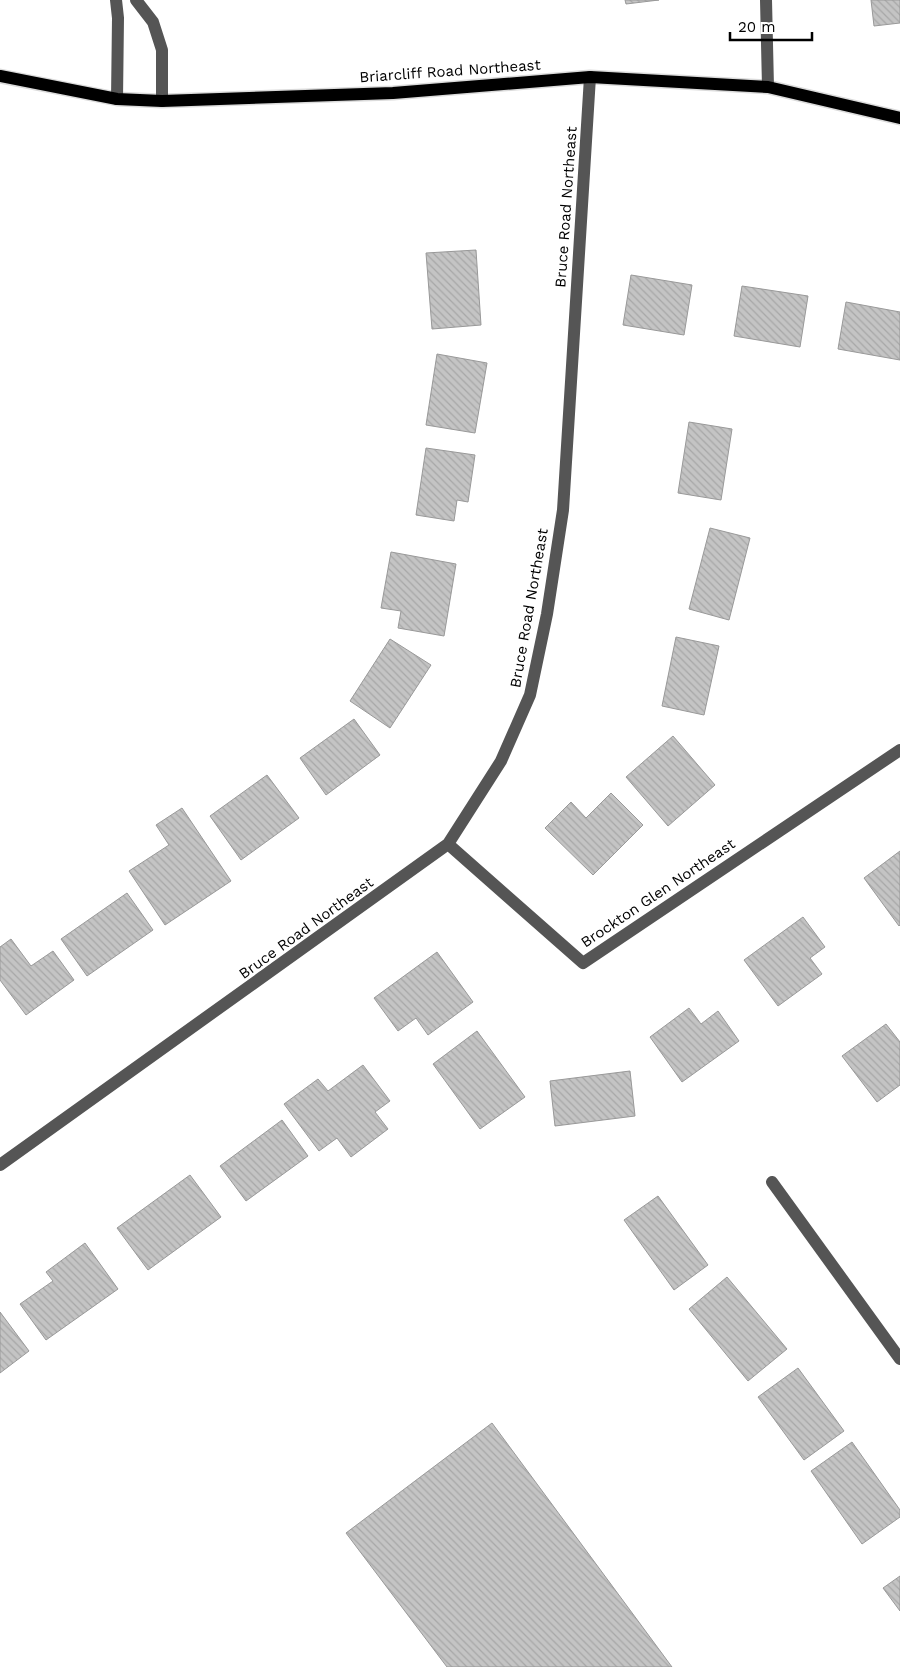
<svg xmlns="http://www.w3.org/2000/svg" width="900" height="1667" font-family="'Work Sans',sans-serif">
<defs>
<pattern id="building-back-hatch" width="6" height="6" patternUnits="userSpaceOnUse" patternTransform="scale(1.25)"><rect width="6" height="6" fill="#c4c4c4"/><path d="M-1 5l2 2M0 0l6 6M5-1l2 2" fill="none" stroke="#a7a7a7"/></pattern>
</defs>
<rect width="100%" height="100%" fill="#fff"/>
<path fill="url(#building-back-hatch)" stroke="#999" d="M625,0H659L626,4Z
M871,0H900V23L874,26Z
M476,250L481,325L432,329L426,253Z
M631,275L692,285L684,335L623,325Z
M742,286L808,296L800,347L734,336Z
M846,302L900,312V360L838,349Z
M437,354L487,363L475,433L426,425Z
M689,422L732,429L721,500L678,493Z
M426,448L475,455L468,502L457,500L454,521L416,515Z
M710,528L750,538L729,620L689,609Z
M391,552L456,564L444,636L398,628L401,611L381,608Z
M676,637L719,646L704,715L662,706Z
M390,639L431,665L390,728L350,701Z
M354,719L380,755L326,795L300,758Z
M673,736L715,785L668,826L626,777Z
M267,775L299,818L241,860L210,816Z
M611,793L643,825L593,875L545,828L571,802L586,818Z
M182,808L231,881L165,925L129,871L169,845L156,825Z
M900,851V925L899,926L864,878Z
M127,893L153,930L87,976L61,939Z
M803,917L825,947L810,958L822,974L778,1006L744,960Z
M11,939L31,966L53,951L74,980L26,1015L0,980V947Z
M437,952L473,1002L428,1035L416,1018L398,1031L374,998Z
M689,1008L701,1024L718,1011L739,1041L682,1082L650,1037Z
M886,1024L900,1042V1085L877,1102L842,1056Z
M477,1031L525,1097L480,1129L433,1064Z
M363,1065L390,1101L375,1112L388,1129L351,1157L337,1138L319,1151L284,1104L318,1079L328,1091Z
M630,1071L635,1116L555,1126L550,1081Z
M282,1120L308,1156L246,1201L220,1166Z
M190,1175L221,1217L148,1270L117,1228Z
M658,1196L708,1265L674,1290L624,1220Z
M85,1243L118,1289L46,1340L20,1304L53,1281L46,1272Z
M727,1277L787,1349L748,1381L689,1309Z
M0,1312L29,1351L0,1373Z
M798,1368L844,1431L804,1460L758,1397Z
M492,1423L672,1667H447L346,1533Z
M852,1442L900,1510V1517L862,1544L811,1471Z
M900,1576V1611L883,1588Z"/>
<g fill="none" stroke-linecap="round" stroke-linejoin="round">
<g stroke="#dbdbdb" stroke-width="15">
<path id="major" d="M0,76L117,99L162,101L393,93L590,77L768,87L900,118"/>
</g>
<path stroke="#555" stroke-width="12" d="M116,0L118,18L117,99
M136,0L153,22L162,50V101
M766,0L768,87
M448,844L583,963L900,750
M0,1165L448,844L501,761L530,695L547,614L563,510L590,77
M772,1182L900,1359"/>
<use href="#major" stroke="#000" stroke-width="12"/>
</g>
<g text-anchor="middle" stroke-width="5" stroke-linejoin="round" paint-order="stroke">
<g font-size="15" fill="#000" stroke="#fff">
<text transform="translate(450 71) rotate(-4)" y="5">Briarcliff Road Northeast</text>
<text transform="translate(566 207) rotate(-86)" y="5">Bruce Road Northeast</text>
<text transform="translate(529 608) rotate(-80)" y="5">Bruce Road Northeast</text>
<text transform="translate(658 893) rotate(-34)" y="5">Brockton Glen Northeast</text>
<text transform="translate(306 928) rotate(-36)" y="5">Bruce Road Northeast</text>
</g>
</g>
<path d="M730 32v8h82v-8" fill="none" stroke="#000000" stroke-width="2.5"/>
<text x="738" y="32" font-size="15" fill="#000000" stroke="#ffffff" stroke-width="4" paint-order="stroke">20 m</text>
</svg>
